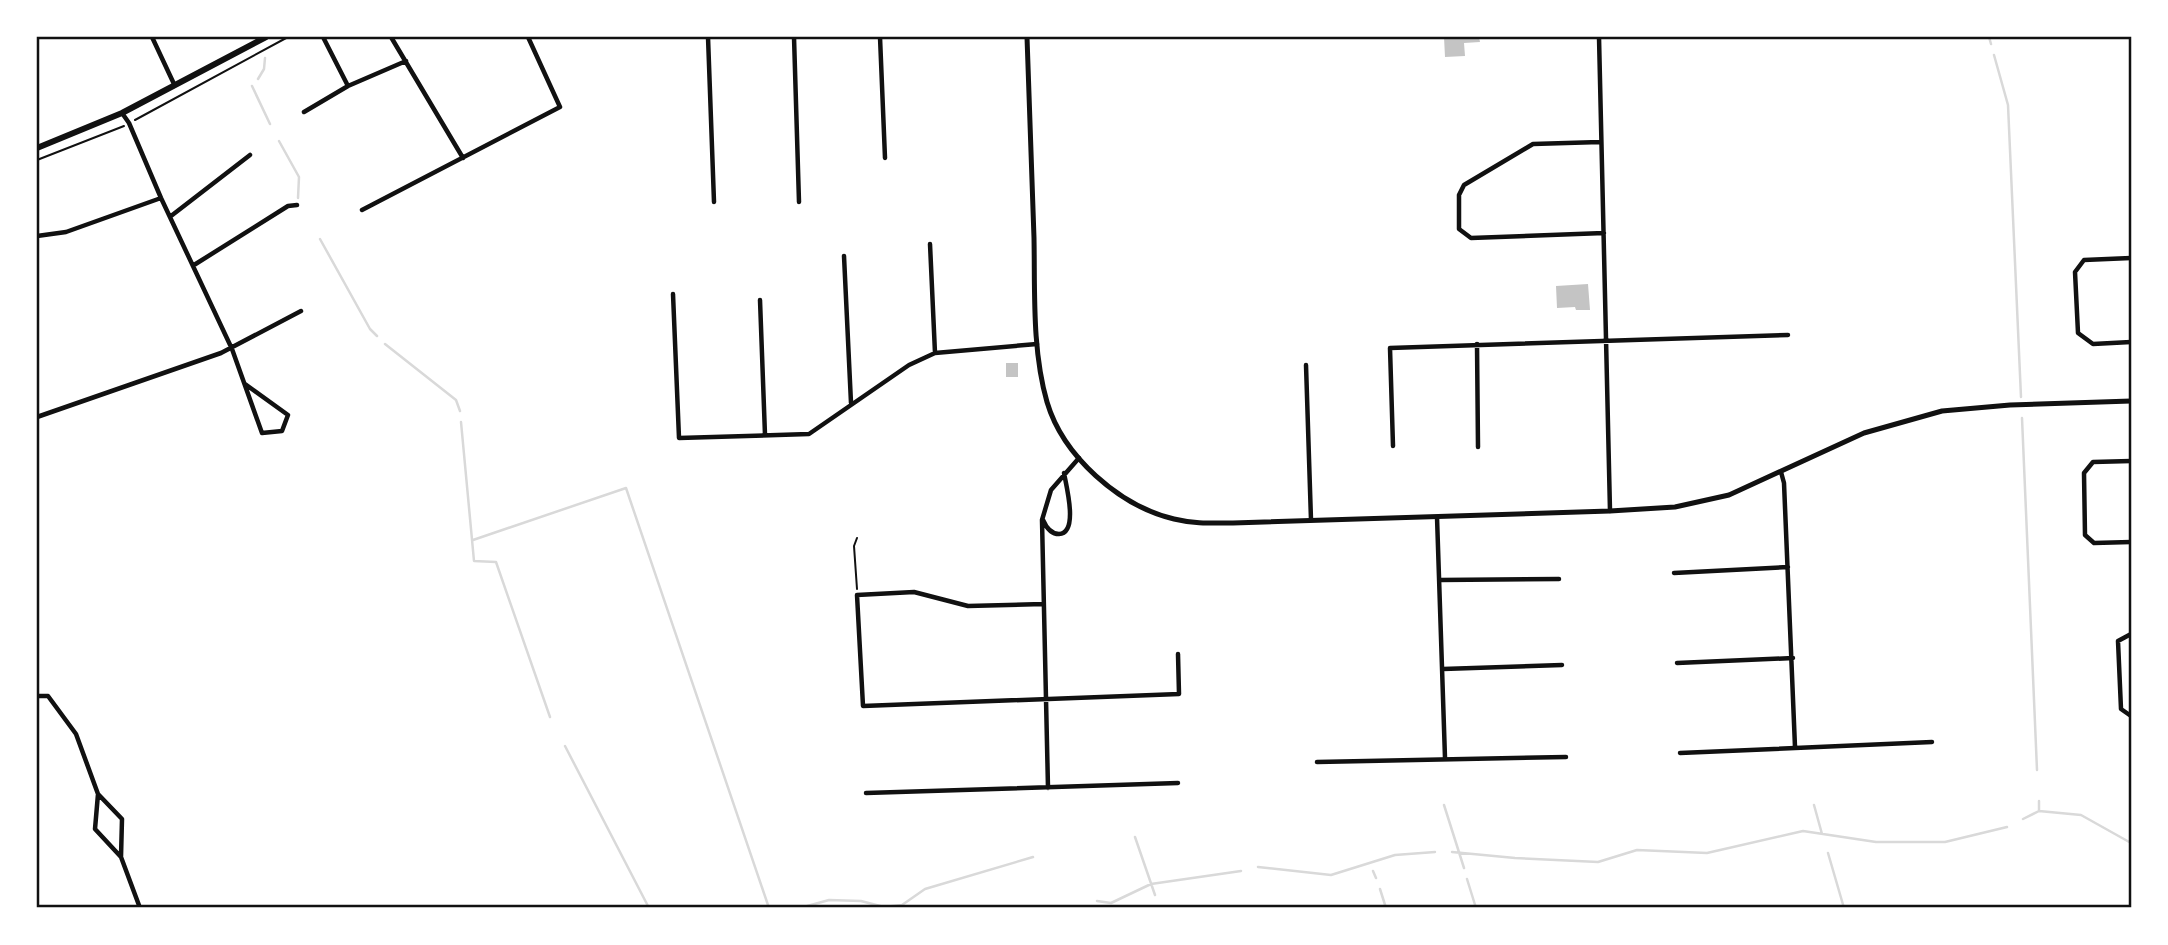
<svg xmlns="http://www.w3.org/2000/svg" width="2168" height="945" font-family="Roboto,sans-serif">
<rect width="100%" height="100%" fill="#fff"/>
<g fill="none" stroke-linecap="round" stroke-linejoin="round">
<path stroke="#d9d9d9" stroke-width="2.5" d="M1989,37L1991,44
M1994,55L2008,105L2021,397
M258,79L264,69L265,58
M252,86L270,124
M279,141L299,177L298,198
M320,239L370,329L377,336
M385,344L456,400L460,411
M2022,418L2037,770
M461,422L474,561L496,562L550,717
M473,540L626,488L769,908
M565,746L649,908
M2039,801V811
M1444,805L1464,868
M1814,805L1822,834
M2023,819L2039,811L2081,815L2131,843
M1135,837L1155,895
M1452,852L1515,858L1598,862L1637,850L1707,853L1803,831L1876,842H1945L2007,827
M1828,853L1844,908
M1258,867L1331,875L1395,855L1435,852
M1373,871L1376,878
M1467,879L1476,908
M1380,889L1386,908
M1097,901L1111,903L1151,884L1241,871
M800,908L829,900L861,901L884,907L902,905L925,889L1033,857"/>
</g>
<path fill="#c4c4c4" d="M1444,37H1479L1480,42L1464,43L1465,56L1445,57Z
M1588,284L1590,310H1576L1575,307L1557,308L1556,286Z
M1006,363H1018V377H1006Z"/>
<g fill="none" stroke-linecap="round" stroke-linejoin="round">
<path stroke="#111" stroke-width="2" d="M135,120L288,37
M37,160L124,126
M857,589L854,546L857,538"/>
<path stroke="#111" stroke-width="4.5" d="M152,37L174,84
M323,37L348,86
M391,37L463,158
M708,37L714,202
M794,37L799,202
M880,37L885,158
M1599,37L1610,511
M304,112L348,86L406,61
M122,113L129,123L161,198L232,349L262,433L282,431L288,415L245,384
M1600,142L1533,144L1464,185L1459,195V229L1471,238L1604,233
M362,210L560,107L528,37
M171,216L250,155
M37,236L66,232L161,198
M930,244L935,353
M844,256L851,403
M2131,258L2084,260L2075,272L2078,333L2093,344L2131,342
M194,265L288,206L297,205
M673,294L679,438L809,434L909,365L935,353L1037,344
M760,300L765,435
M1477,344L1478,447
M1306,365L1311,520
M37,417L221,353L301,311
M1393,446L1390,348L1788,335
M2131,461L2093,462L2084,473L2085,535L2094,543L2131,542
M1781,472L1784,483L1795,747
M1437,517L1445,758
M1043,520C1046,527 1051,534 1059,534C1079,533 1066,485 1064,473
M1674,573L1788,567
M1440,580L1559,579
M1043,604L968,606L914,592L857,595L863,706L1179,694L1178,654
M2131,634L2118,641L2121,709L2131,716
M1677,663L1793,658
M1443,669L1562,665
M37,696H48L76,734L98,794L122,819L121,857
M1680,753L1932,742
M1317,762L1566,757
M1048,788L1042,520L1051,490L1079,458
M866,793L1178,783
M98,794L95,829L121,857L140,908"/>
<path stroke="#111" stroke-width="5" d="M1027,37C1029,104 1032,171 1034,238C1035,292 1032,350 1047,402C1063,456 1119,506 1174,519C1194,524 1213,523 1233,523L1610,511L1675,507L1729,495L1864,433L1942,411L2010,405L2131,401"/>
<path stroke="#111" stroke-width="6" d="M37,148L122,113L266,37"/>
</g>
<rect width="2168" height="945" fill="none" stroke="#ffffff" stroke-width="77"/>
<rect x="38" y="38" width="2092" height="868" fill="none" stroke="#111" stroke-width="2.5"/>
</svg>
